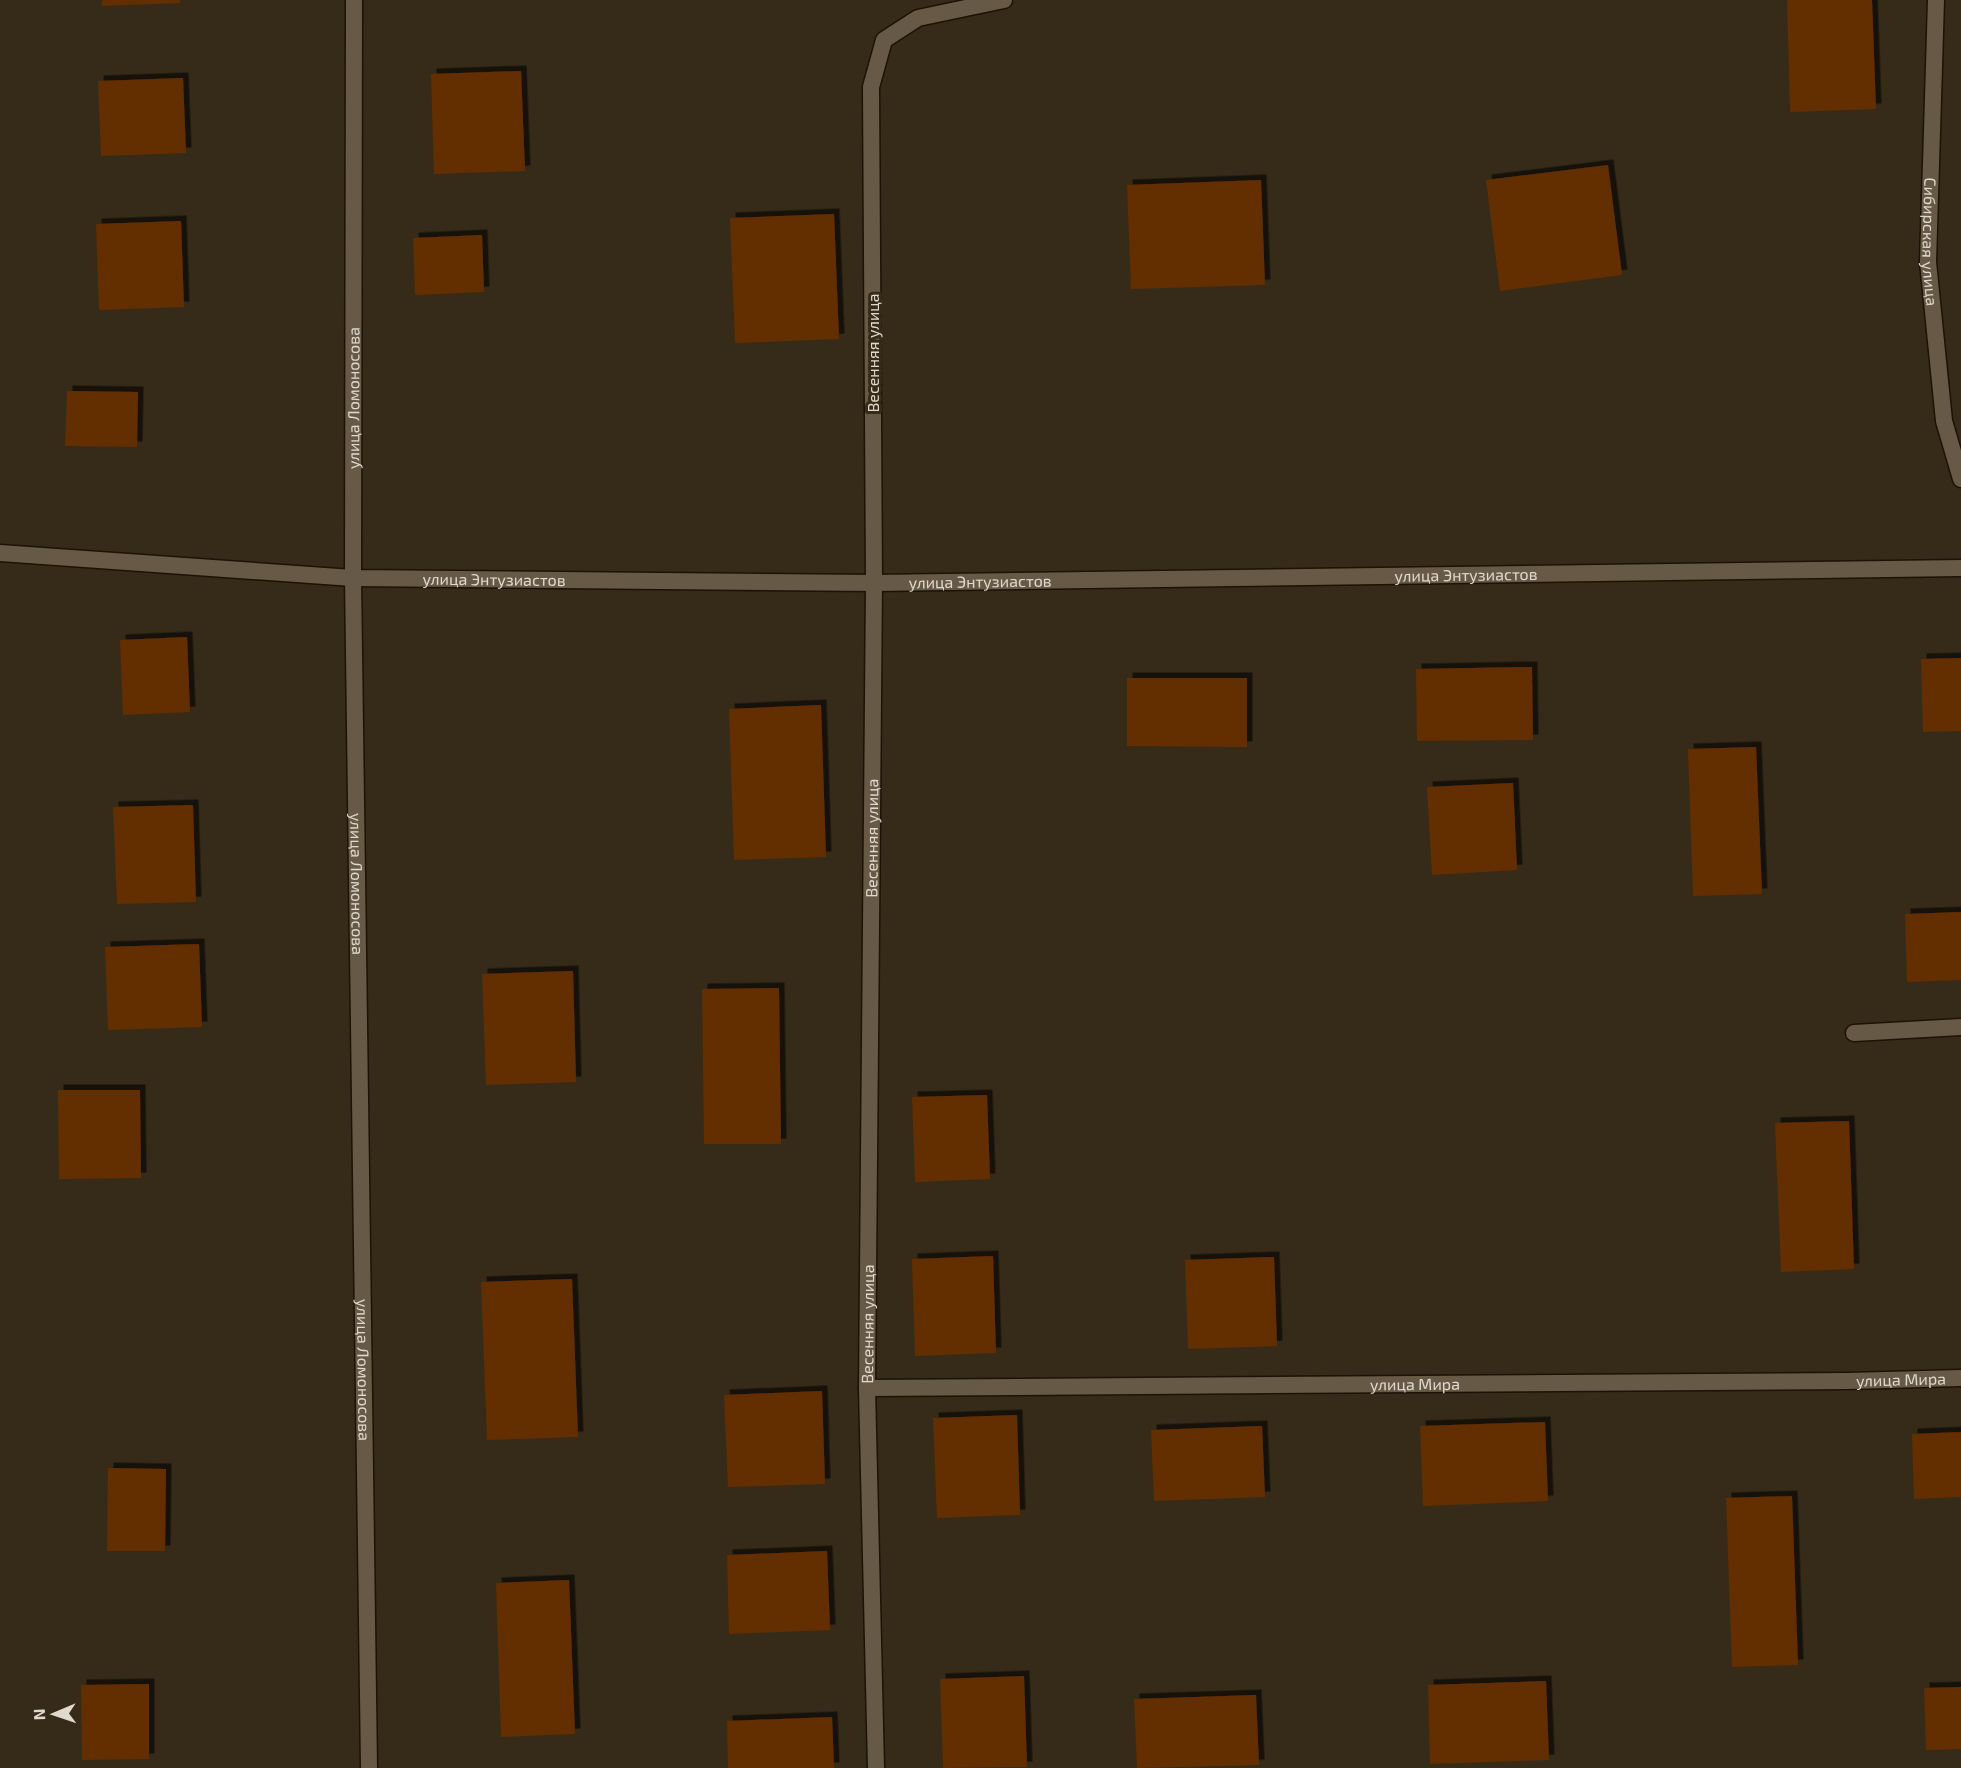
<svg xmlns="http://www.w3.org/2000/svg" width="1961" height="1768" font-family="'Exo 2',sans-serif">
<defs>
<filter id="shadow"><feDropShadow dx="5.5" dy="-5.5" stdDeviation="0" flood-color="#0009"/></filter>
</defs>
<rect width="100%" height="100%" fill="#362b18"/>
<path fill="#642e04" filter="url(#shadow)" d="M102,0H180V3L102,6Z
M1787,0H1872L1876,109L1790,112Z
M521,71L525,171L434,174L431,74Z
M183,78L186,153L101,156L98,81Z
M1608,165L1622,275L1500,291L1486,180Z
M1261,180L1265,285L1131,289L1127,185Z
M834,214L839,339L735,343L730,218Z
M181,221L184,307L99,310L96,224Z
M482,235L484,292L415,295L413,238Z
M67,391L138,392L137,447L65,446Z
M187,637L190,712L123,715L120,640Z
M1961,658V731L1923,732L1921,659Z
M1532,667L1533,740L1417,741L1416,669Z
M1127,678H1247V747L1127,746Z
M821,705L826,857L734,860L729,709Z
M1756,747L1762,894L1693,896L1688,749Z
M1513,783L1517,870L1432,875L1427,787Z
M193,805L196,902L117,904L113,807Z
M1961,912V980L1907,982L1905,914Z
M199,944L202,1027L108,1030L105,947Z
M573,971L576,1082L486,1085L482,974Z
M779,988L781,1144H704L702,989Z
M58,1090H140L141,1178L59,1179Z
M987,1095L990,1179L915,1182L912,1097Z
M1849,1121L1854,1269L1781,1272L1775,1123Z
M993,1256L996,1353L915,1356L912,1259Z
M1274,1257L1277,1346L1188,1349L1185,1260Z
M572,1279L578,1437L487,1440L481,1282Z
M822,1391L825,1484L728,1487L724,1395Z
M1017,1415L1020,1515L937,1518L933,1418Z
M1545,1422L1548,1501L1423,1506L1420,1426Z
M1262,1426L1265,1497L1154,1501L1151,1430Z
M1961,1432V1497L1914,1499L1912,1434Z
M108,1468L166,1469L165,1551H107Z
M1792,1496L1798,1665L1732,1667L1726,1498Z
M827,1551L830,1630L729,1634L727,1555Z
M569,1580L575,1734L501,1737L496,1583Z
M1024,1676L1027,1767L943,1768L940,1679Z
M1546,1681L1549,1760L1430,1764L1428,1685Z
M149,1684V1759L82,1760L81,1685Z
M1961,1687V1749L1926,1750L1924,1688Z
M1256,1695L1259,1765L1137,1768L1134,1699Z
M832,1717L834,1768H728L727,1721Z"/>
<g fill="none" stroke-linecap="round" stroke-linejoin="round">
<g stroke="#1d1302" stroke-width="19">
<path id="service" d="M1854,1033L1961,1027"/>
</g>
<g stroke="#1d1302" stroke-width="19">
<g id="minor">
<path id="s1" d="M1936,0L1928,262L1944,421L1961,479"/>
<path id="s2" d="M353,578L354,0"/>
<path id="s3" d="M867,1388L1848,1381L1961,1378"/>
<path id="s4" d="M876,1768L867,1388L874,583L871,87L884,40L918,18L1004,0"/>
</g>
</g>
<g stroke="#1d1302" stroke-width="19">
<g id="tertiary">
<path id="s5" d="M0,553L353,578L874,583L1961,568"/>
<path id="s6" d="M353,578L369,1768"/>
</g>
</g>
<use href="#service" stroke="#665a46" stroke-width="16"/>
<use href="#minor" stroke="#665a46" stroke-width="16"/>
<use href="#tertiary" stroke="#665a46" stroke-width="16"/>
</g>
<g text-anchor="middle" stroke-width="6" stroke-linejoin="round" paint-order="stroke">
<g font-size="16" fill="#e0d9cd" stroke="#362b18">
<text dy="6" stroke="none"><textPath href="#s1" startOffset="242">Сибирская улица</textPath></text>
<text transform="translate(873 353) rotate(-90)" y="6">Весенняя улица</text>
<text dy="6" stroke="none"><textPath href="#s2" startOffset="180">улица Ломоносова</textPath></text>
<text dy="6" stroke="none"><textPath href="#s5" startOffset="1467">улица Энтузиастов</textPath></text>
<text dy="6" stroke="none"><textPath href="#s5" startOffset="495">улица Энтузиастов</textPath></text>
<text dy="6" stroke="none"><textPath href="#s5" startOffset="981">улица Энтузиастов</textPath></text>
<text dy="6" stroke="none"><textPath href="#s4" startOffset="930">Весенняя улица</textPath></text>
<text dy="6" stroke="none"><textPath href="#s6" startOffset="306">улица Ломоносова</textPath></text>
<text dy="6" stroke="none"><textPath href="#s4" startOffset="444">Весенняя улица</textPath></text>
<text dy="6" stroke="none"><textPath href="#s6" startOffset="792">улица Ломоносова</textPath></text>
<text dy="6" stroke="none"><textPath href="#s3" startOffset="1034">улица Мира</textPath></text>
<text dy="6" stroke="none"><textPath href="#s3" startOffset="548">улица Мира</textPath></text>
</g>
</g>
<g transform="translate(54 1714) rotate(268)" stroke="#362b18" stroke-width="4.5" paint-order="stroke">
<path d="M0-4.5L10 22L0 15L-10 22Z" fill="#e0d9cd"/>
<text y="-9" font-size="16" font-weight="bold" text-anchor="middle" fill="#e0d9cd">N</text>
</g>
</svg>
